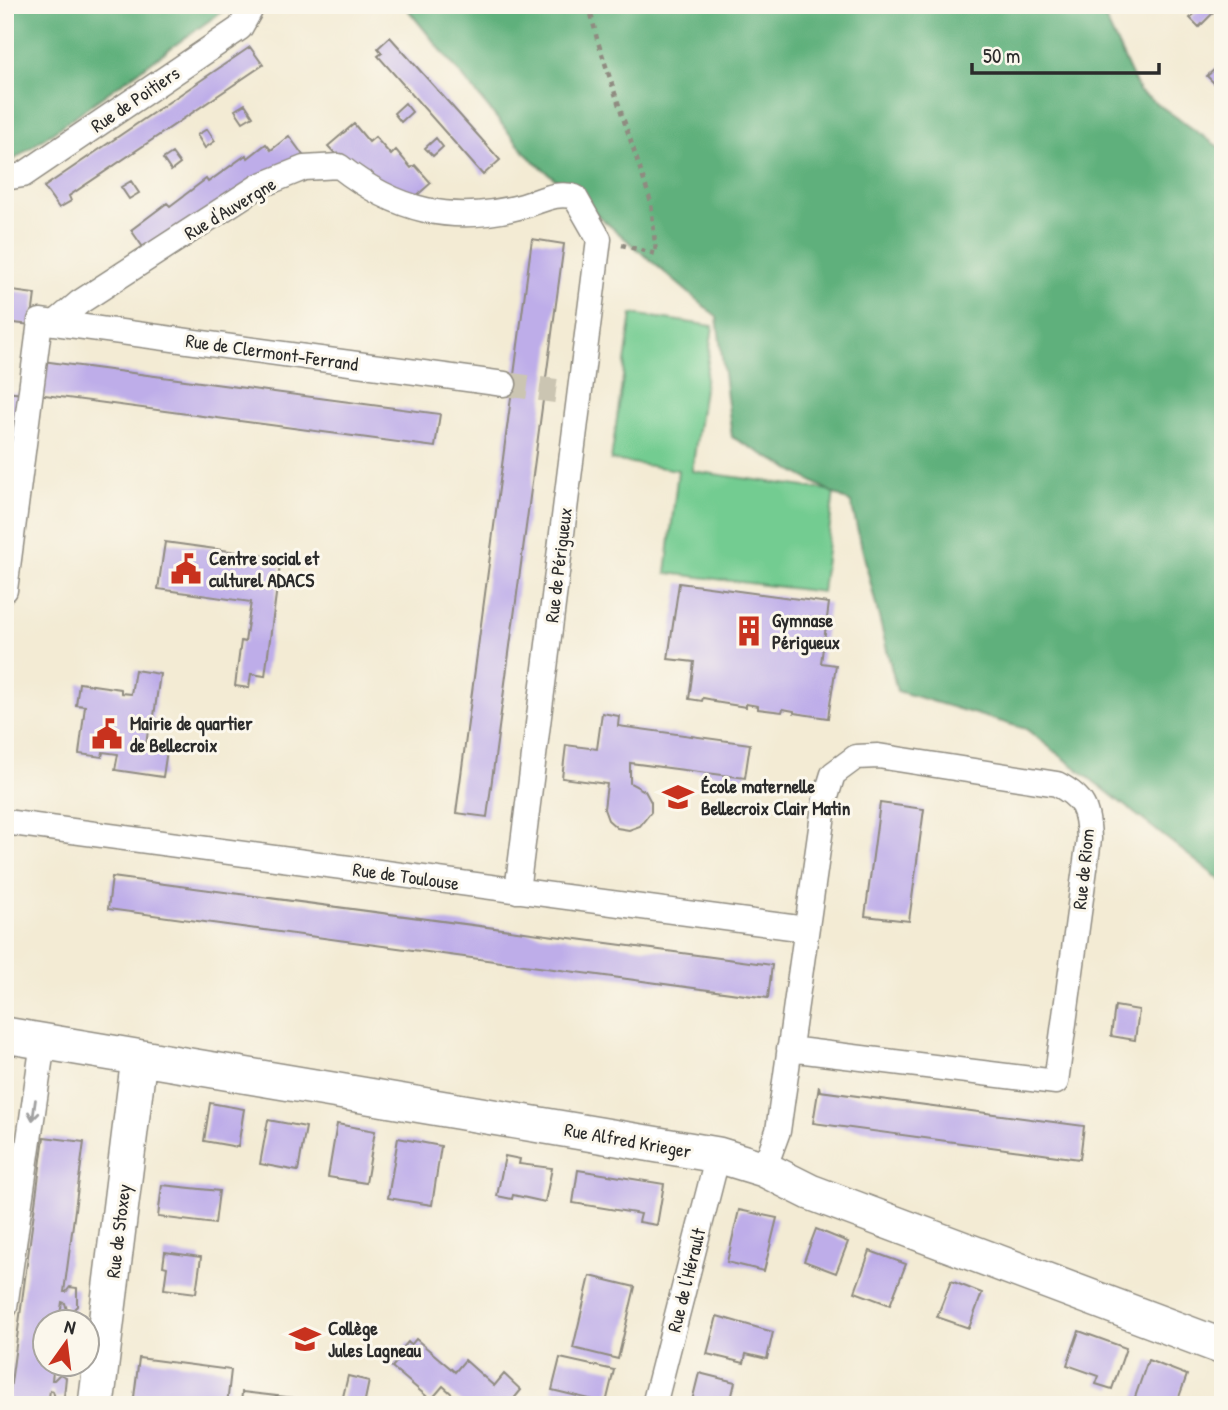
<svg xmlns="http://www.w3.org/2000/svg" width="1228" height="1410" font-family="'Patrick Hand',sans-serif">
<rect width="100%" height="100%" fill="#fbf7ec"/>
<filter id="ink" filterUnits="userSpaceOnUse"><feTurbulence type="fractalNoise" baseFrequency=".0143" numOctaves="2"/><feDisplacementMap in="SourceGraphic" scale="14" xChannelSelector="R" yChannelSelector="G"/><feConvolveMatrix kernelMatrix="1 2 1 2 8 2 1 2 1" color-interpolation-filters="sRGB"/></filter>
<filter id="wash" filterUnits="userSpaceOnUse"><feTurbulence type="fractalNoise" baseFrequency=".00686" numOctaves="4" result="noise"/><feDisplacementMap in="SourceGraphic" scale="28" xChannelSelector="R" yChannelSelector="G"/><feGaussianBlur stdDeviation="1.57" result="paint"/><feColorMatrix in="noise" values="0 0 0 0 0 0 0 0 0 0 0 0 0 0 0 0 0 1.4 0 .05"/><feComposite in="paint" operator="in"/></filter>
<g filter="url(#wash)">
<rect width="100%" height="100%" fill="#f3ebd4"/>
<path fill="#73cc91" stroke="#4f7c5e" stroke-width="2" d="M632,314L713,326L692,471L834,491L822,592L666,573L678,470L611,460Z"/>
<path fill="#5eb07b" stroke="#446e53" stroke-width="2" d="M5,5H231L5,166Z
M404,5H1099L1139,91L1223,150V882L1026,729L897,691L851,503L732,437L717,317L527,155Z"/>
<g id="blocks">
<path fill="#beade9" d="M1204,5H1221L1199,27L1190,18Z
M390,37L500,160L483,175L378,56L382,53L378,48Z
M250,47L263,65L69,196L71,201L59,208L44,187Z
M1223,62V92L1207,76Z
M405,103L412,112L401,122L394,113Z
M245,104L253,116L243,122L235,110Z
M354,124L369,142L375,137L391,155L396,150L411,168L415,165L431,183L406,205L387,191L371,172L366,177L345,164L328,146Z
M207,129L215,141L205,148L197,135Z
M289,136L305,158L147,253L131,230L167,203L170,206L206,179L208,182L246,155L248,158L266,144L271,150Z
M436,138L443,147L433,156L425,148Z
M172,153L180,164L171,171L163,159Z
M131,181L139,193L129,199L121,187Z
M532,239L564,244L487,817L456,813Z
M5,290L35,294L31,325L5,322Z
M42,361L440,414L435,447L37,394Z
M5,392L23,394L5,514Z
M165,542L281,558L265,676L251,674L249,688L235,686L241,641L245,642L251,602L158,589Z
M679,583L829,603L821,663L836,665L828,718L794,713V711L783,709L782,712L758,709V706L746,704V707L714,702V700L703,698L702,701L689,699L694,662L668,659Z
M135,670L160,674L153,723L149,722L146,746L167,750L163,777L115,770L118,754L103,752L102,757L79,754L85,706L76,705L79,683L121,689V693L131,694Z
M602,713L619,716L618,726L750,744L745,778L630,763V783L645,791L651,802V812L640,826L629,830L617,828L608,820L604,809L607,784L562,778L566,745L597,749Z
M880,803L924,809L909,921L865,916Z
M112,877L772,965L768,998L108,909Z
M1115,1006L1139,1010L1135,1040L1111,1036Z
M819,1086L820,1091L1084,1126L1080,1159L813,1123Z
M210,1103L244,1109L238,1147L204,1141Z
M268,1120L306,1127L298,1171L260,1164Z
M337,1124L375,1131L366,1183L328,1177Z
M44,1137L84,1142L64,1292H66L70,1287L77,1288V1306L71,1312L67,1310L65,1303L62,1302L59,1322H46V1364H54L52,1380H54L60,1374L66,1377L64,1397L55,1398L53,1391L50,1390L48,1405H8Z
M398,1138L441,1146L432,1205L388,1198Z
M505,1156L520,1159L519,1164L552,1168L545,1202L513,1195L512,1199L497,1196Z
M578,1170L664,1184L657,1225L639,1222L641,1214L573,1203Z
M162,1185L219,1191L215,1224L158,1217Z
M739,1210L777,1218L764,1271L727,1262Z
M816,1229L848,1242L836,1273L804,1261Z
M870,1251L906,1264L890,1305L855,1292Z
M165,1252L201,1257L196,1293L164,1289L167,1267L163,1266Z
M590,1276L635,1287L618,1359L573,1348Z
M951,1281L982,1293L969,1328L937,1317Z
M717,1316L773,1332L767,1359L746,1354L744,1363L707,1354Z
M1079,1331L1126,1348L1112,1389L1096,1384L1099,1376L1067,1365Z
M416,1339L455,1372L465,1360L494,1386L504,1374L521,1390L512,1401L516,1405H464L443,1386L431,1400L392,1367L404,1353L401,1350L408,1342L411,1345Z
M139,1358L231,1370L227,1405H133Z
M560,1358L614,1370L606,1403L552,1390Z
M1148,1360L1187,1375L1176,1405H1138L1133,1403Z
M699,1373L735,1382L731,1400L742,1403L741,1405H691Z
M348,1376L369,1381L364,1405H341Z
M242,1392L303,1399V1405H241Z"/>
</g>
</g>
<g filter="url(#ink)">
<use href="#blocks" fill-opacity="0" stroke="#8f8b80" stroke-width="2"/>
<g fill="none" stroke-linecap="round" stroke-linejoin="round">
<path stroke="#cbc5b2" stroke-width="24" stroke-dasharray="24 12" stroke-linecap="butt" d="M504,384L556,391"/>
<g stroke="#8f8b80" stroke-width="27">
<path id="street" d="M5,178L23,175L240,28L253,5
M55,323L80,302L259,186L304,168L339,166C396,211 452,225 523,206C541,201 556,191 575,197L599,239L517,891
M5,590L40,321L504,384
M5,822L806,929
M764,1169L778,1131L825,800L833,774L856,757L878,756L1057,784C1084,798 1088,809 1089,839L1056,1082L789,1049
M5,1307L43,1042
M654,1405L718,1155"/>
</g>
<g stroke="#8f8b80" stroke-width="38">
<path id="secondary" d="M5,1035L718,1155L764,1169L810,1192L1223,1347
M96,1405L139,1058"/>
</g>
<path stroke="#8f8b80" stroke-width="4.5" stroke-dasharray="5 5" stroke-linecap="butt" d="M589,5L597,39L651,202L656,254L622,245"/>
<use href="#street" stroke="#fff" stroke-width="24"/>
<use href="#secondary" stroke="#fff" stroke-width="35"/>
</g>
<defs><path id="oneway-shaft" d="M-6 0H5M1.5-3L5.5 0L1.5 3" fill="none" stroke-width="1.6" stroke-linecap="round" stroke-linejoin="round" transform="scale(1.75)"/></defs>
<use stroke="#a0a0a0" href="#oneway-shaft" transform="translate(34 1110) rotate(98)"/>
</g>
<defs>
<g id="civic-bare" transform="scale(2.415)"><path d="M-.6-6.5H3V-4.5H.6V-3L4-1V1h2V6H-6V1h2V-1L-.6-3ZM-1.2 2.5V6h2.4V2.5Z" fill="#c8321e" stroke="#fbf7ec" stroke-width="2.5" paint-order="stroke"/></g>
<g id="building-bare" transform="scale(2.415)"><path d="M-4-6H4V6H1V3H-1V6H-4ZM-2.5-4.3h1.7v1.8h-1.7ZM.8-4.3h1.7v1.8H.8ZM-2.5-1h1.7V.8h-1.7ZM.8-1h1.7V.8H.8Z" fill="#c8321e" stroke="#fbf7ec" stroke-width="2.5" paint-order="stroke"/></g>
<g id="school-bare" transform="scale(2.415)"><path d="M0-5L7-2L0 1L-7-2ZM-4 1L0 2.5L4 1V4Q0 6-4 4Z" fill="#c8321e" stroke="#fbf7ec" stroke-width="2.5" paint-order="stroke"/></g>
</defs>
<g fill-rule="evenodd">
<use href="#civic-bare" x="186" y="569"/>
<use href="#building-bare" x="749" y="631"/>
<use href="#civic-bare" x="107" y="734"/>
<use href="#school-bare" x="678" y="797"/>
<use href="#school-bare" x="305" y="1339"/>
</g>
<g text-anchor="middle" stroke-width="6" stroke-linejoin="round" paint-order="stroke">
<g font-size="19" fill="#2b2b2b" stroke="#fbf7ec">
<text transform="translate(135 99) rotate(-34)" y="7">Rue de Poitiers</text>
<text transform="translate(230 208) rotate(-31)" y="7">Rue d'Auvergne</text>
<text transform="translate(272 352) rotate(8)" y="7">Rue de Clermont-Ferrand</text>
<text transform="translate(558 565) rotate(-83)" y="7">Rue de Périgueux</text>
<text transform="translate(1083 869) rotate(-84)" y="7">Rue de Riom</text>
<text transform="translate(406 876) rotate(8)" y="7">Rue de Toulouse</text>
<text transform="translate(628 1140) rotate(10)" y="7">Rue Alfred Krieger</text>
<text transform="translate(118 1231) rotate(-83)" y="7">Rue de Stoxey</text>
<text transform="translate(686 1280) rotate(-76)" y="7">Rue de l'Hérault</text>
</g>
<g font-size="19" font-weight="bold" fill="#2b2b2b" stroke="#fbf7ec" text-anchor="start">
<text x="209" y="565">Centre social et<tspan x="209" dy="22">culturel ADACS</tspan></text>
<text x="772" y="627">Gymnase<tspan x="772" dy="22">Périgueux</tspan></text>
<text x="130" y="730">Mairie de quartier<tspan x="130" dy="22">de Bellecroix</tspan></text>
<text x="701" y="793">École maternelle<tspan x="701" dy="22">Bellecroix Clair Matin</tspan></text>
<text x="328" y="1335">Collège<tspan x="328" dy="22">Jules Lagneau</tspan></text>
</g>
</g>
<rect width="1228" height="1410" fill="none" stroke="#fbf7ec" stroke-width="28"/>
<g transform="translate(66 1343) rotate(14)"><circle r="33" fill="#fbf7ec" stroke="#a8a59f" stroke-width="2"/>
<path d="M0-5L12 26L0 18L-12 26Z" fill="#c8321e"/>
<text y="-10" font-size="19" font-weight="bold" text-anchor="middle" fill="#2b2b2b">N</text>
</g>
<path d="M972 63v10h187v-10" fill="none" stroke="#2b2b2b" stroke-width="3.5"/>
<text x="983" y="63" font-size="21" fill="#2b2b2b" stroke="#fbf7ec" stroke-width="5" paint-order="stroke">50 m</text>
</svg>
